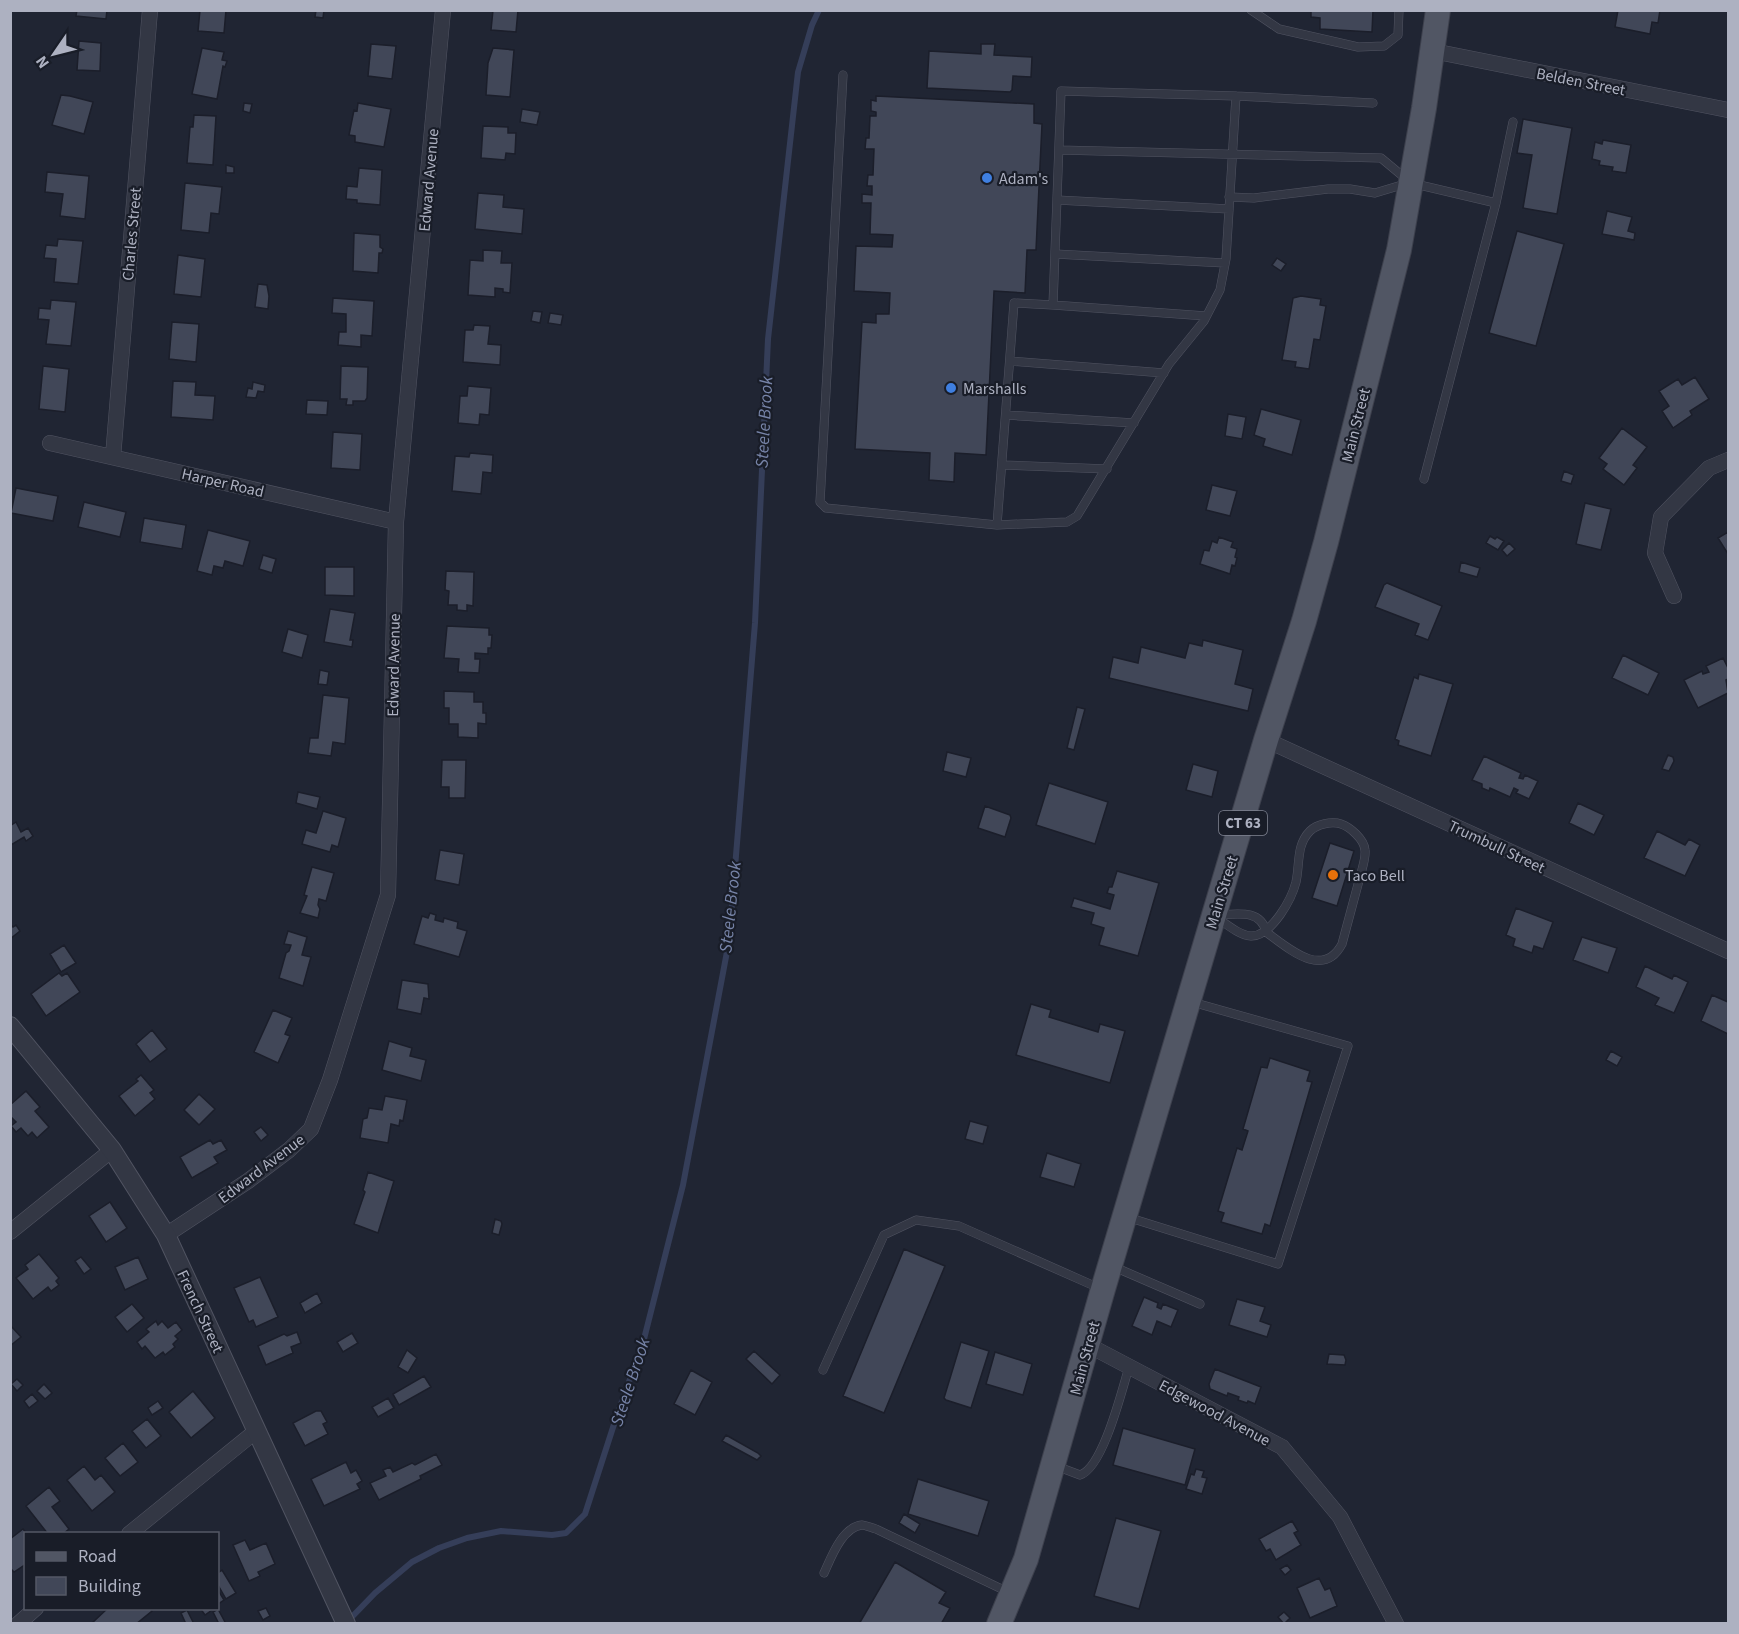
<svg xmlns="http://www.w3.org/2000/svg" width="1739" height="1634" font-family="'Source Sans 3',sans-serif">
<rect width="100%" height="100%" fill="#202533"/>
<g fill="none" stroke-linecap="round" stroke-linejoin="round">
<path stroke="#353e59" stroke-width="6" d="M348,1621L375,1593L412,1562L439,1548L467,1538L501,1531L552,1535L566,1533L585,1514L617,1415L643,1343L683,1185L729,941L755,623L768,339L798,72L812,25L819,10"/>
</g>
<path fill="#414758" stroke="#1b1e2a" stroke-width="1.5" d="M77,10H107L106,19L76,16Z
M200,10H226L224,33L198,31Z
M316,10H324L323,18L315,17Z
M493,10H518L516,32L491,30Z
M1311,10H1373L1372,32L1320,29V18L1311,17Z
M1618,10H1660L1658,23L1652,22L1650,34L1615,27Z
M79,41L101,43L100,71L77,70Z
M371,44L396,46L392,79L368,76Z
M981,44H995L994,55L1032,57L1031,77L1013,76L1012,90L1010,92L927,88L929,51L981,54Z
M202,48L224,52L222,60L227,61L225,67L223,66L217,99L192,94Z
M493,48L514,50L510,97L486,95L488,63Z
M61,95L70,96L93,102L84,134L52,125Z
M876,96L1034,104V123L1042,124L1036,250H1027L1025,293L994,291L986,455L955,453L954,482L929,480L930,453L855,449L862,322L876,323V314H889L890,293L854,291L856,246L892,247L893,235L870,234L871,203H862V194L872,195V186H867L868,175H873L874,149H865L866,138H869L870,116H876V112L871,111V100L876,101Z
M244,103L252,104L250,113L243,111Z
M358,103L391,109L384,147L355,142V136L349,135L354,110L357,111Z
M522,109L540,112L537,125L520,122Z
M194,115L216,116L213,165L187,163L190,127H193Z
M1523,119L1572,128L1557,214L1523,208L1532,155L1517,153Z
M483,126L508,127V133H516L515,154L506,153L505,160L481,158Z
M1603,140L1631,145L1626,173L1612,171L1613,167L1599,165L1600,161L1592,159L1595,142L1602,144Z
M226,165L234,167V173H226Z
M359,168L382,170L380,205L357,203V200L346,199L347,186L357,187Z
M47,172L89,176L85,219L60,216L63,194L45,192Z
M185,183L222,187L219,214L211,213L209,233L181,230Z
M478,193L504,195L503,207L524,209L522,234L475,229Z
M1607,211L1632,217L1628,231L1635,233L1634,240L1602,234Z
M1517,231L1564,244L1536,346L1489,333Z
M354,233L380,235V247L383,249L382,253H379L378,273L353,271Z
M58,239L83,241L78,284L54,282L56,259L44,258L46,245L57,246Z
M483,250L502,251L501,263H512L510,293L503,292V289L495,288V297L468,295L470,260L483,261Z
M178,255L205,259L201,297L174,294Z
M1277,258L1286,264L1281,271L1272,265Z
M258,284L267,285L269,296L268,309L255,307Z
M1301,296L1321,299L1320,305L1326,306L1320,340L1314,339L1309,369L1295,367L1296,362L1282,360L1293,298Z
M333,298L374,301L372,336L361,335V347L338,345L339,332H346V314L332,313Z
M51,300L76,302L71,346L46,344L49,320L38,319L39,308L50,309Z
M533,311L542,312L540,323L531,321Z
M550,313L563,315L561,325L548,323Z
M172,322L199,324L196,362L169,359Z
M474,325L490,326L488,344L501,345L500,365L463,362L465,330H473Z
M43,366L69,369L65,412L39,409Z
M341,366L368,367L367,398L365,401H353V405H346L347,399H340Z
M1695,377L1709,399L1690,411L1692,415L1673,428L1662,411L1669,406L1659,391L1678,379L1682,385Z
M173,381L196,382L195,395L215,396L213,420L171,417Z
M253,382L265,385L264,392L258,391L256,398L246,397L248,388L252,389Z
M468,386L491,388L489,415L480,414L479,425L458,423L460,396H467Z
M307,400L328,401L327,415L306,414Z
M1261,409L1301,420L1292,455L1263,446L1265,439L1254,435Z
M1228,414L1246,417L1242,439L1225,436Z
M1622,428L1647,447L1633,465L1637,468L1624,485L1603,469L1607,464L1599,458Z
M333,432L362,434L360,470L331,468Z
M470,453L493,455L492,473L483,472L481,494L452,491L455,456L469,457Z
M1564,471L1574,475L1571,484L1561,481Z
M1212,485L1237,491L1230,516L1206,510Z
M16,488L58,496L53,521L11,513Z
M84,502L126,512L120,537L78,527Z
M1585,503L1611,509L1601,550L1576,544Z
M144,518L186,525L182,549L140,542Z
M208,530L250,541L243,566L225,561L223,568L214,566L212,575L197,571Z
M1728,532V554L1718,538Z
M1490,536L1495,539L1497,537L1504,541L1498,550L1486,543Z
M1219,537L1233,542L1231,547L1237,549L1235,557L1237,558L1235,566L1232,565L1230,574L1200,564L1204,550L1209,551L1212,541L1217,543Z
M1509,543L1515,549L1507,556L1502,550Z
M263,555L276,559L272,573L259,569Z
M1461,562L1480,568L1477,577L1459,572Z
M325,567H354V596L325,595Z
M446,571L474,572L473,606L467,605V611L457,610V605H448L449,591L445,590Z
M1387,583L1442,606L1428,640L1415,635L1419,624L1375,607L1384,585Z
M330,609L355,613L350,640H353L352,647L324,642Z
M447,626L489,628V635H492L491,648H488V654L475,653V659H480L479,673L458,672L459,659L444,658Z
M288,629L308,635L302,658L282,652Z
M1203,640L1243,650L1235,684L1253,689L1248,711L1109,678L1113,657L1138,663L1141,647L1185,658L1189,643L1202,646Z
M1623,655L1659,673L1648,695L1612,678Z
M1723,658L1728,668V679L1726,680L1728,693L1698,708L1684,680L1702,671L1703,674L1709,672L1706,666Z
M320,670L329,672L327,685L318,684Z
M1419,674L1453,684L1431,756L1398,745L1399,741L1395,739L1414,677L1418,679Z
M444,691L474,692V702H483V713H486V724L478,723V738L458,737V724H449V708H444Z
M323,695L349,698L345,744L333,742L331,756L308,753L310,738H318Z
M1077,707L1085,709L1074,750L1067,748Z
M947,752L971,758L966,777L943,771Z
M1668,755L1673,757L1674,761L1669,771L1662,769Z
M1484,756L1521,773L1519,778L1523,779L1525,775L1538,781L1529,799L1516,793L1518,790L1514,788L1510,797L1490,788L1489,791L1482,788V784L1472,780Z
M442,760H466L465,798H449V787H441Z
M1193,764L1218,771L1212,797L1186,790Z
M1049,783L1108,802L1095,844L1036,825Z
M298,792L320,797L317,809L296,803Z
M1578,803L1604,815L1594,835L1569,823Z
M985,806L1010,815L1011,818L1005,837L978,828Z
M323,811L346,818L338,847L332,845L330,852L302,844L306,830L316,833Z
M16,822L21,832L28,828L33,836L26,841L24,837L11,845L10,826Z
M1657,831L1685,845L1689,839L1700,845L1685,876L1644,858Z
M1330,843L1354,851L1337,906L1312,898Z
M440,850L464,854L459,885L435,880Z
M312,867L334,873L326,901L319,899L318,905L320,909L318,918L300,913L307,896L304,895Z
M1117,871L1159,883L1138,956L1099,945L1104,928L1091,924L1094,913L1071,907L1074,898L1110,909L1114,895L1107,893L1109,887H1112Z
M1516,908L1553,922L1543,949L1534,946L1532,953L1513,946L1515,939L1506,935Z
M430,913L436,915L435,920L443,922L444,918L458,922L457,928L467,931L459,957L414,944L422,916L428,918Z
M10,924L13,927L16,925L20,931L10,939Z
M288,931L307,937L302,955L311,957L303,986L279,978L286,953L289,951L291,945L284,944Z
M1582,937L1617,948L1608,973L1573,960Z
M64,945L76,963L61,972L50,954Z
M1645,966L1672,979L1674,975L1688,982L1674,1013L1655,1005L1659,998L1636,987Z
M59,973L62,976L67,973L80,992L46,1016L31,994Z
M402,980L428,984L429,999L424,998L421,1014L397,1009Z
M1712,995L1728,1002V1034L1701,1021Z
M1031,1004L1051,1010L1049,1017L1098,1032L1100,1024L1125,1031L1110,1083L1016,1055Z
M273,1010L292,1018L285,1034L290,1036L278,1063L254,1052Z
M152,1030L167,1049L150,1062L136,1044Z
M389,1041L412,1048L410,1056L426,1060L421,1081L382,1070Z
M1611,1051L1622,1057L1617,1066L1606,1060Z
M1270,1058L1310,1071L1307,1081L1312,1082L1270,1226L1265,1224L1262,1234L1221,1222L1224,1213L1218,1211L1237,1148L1242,1150L1248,1131L1243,1129L1261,1067L1267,1068Z
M141,1075L154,1090L150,1093L155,1099L135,1116L119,1096L138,1081L136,1079Z
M26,1091L40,1107L35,1111L49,1127L37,1138L32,1132L28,1136L21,1128L16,1132L11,1126L16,1122L10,1116V1105Z
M199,1094L215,1109L199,1125L184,1110Z
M385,1096L407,1100L403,1121L400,1120L399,1126L391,1124L388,1143L360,1138L363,1119L367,1118L369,1108L382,1110Z
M970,1121L988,1126L983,1144L965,1139Z
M261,1127L268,1135L261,1141L254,1132Z
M210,1140L213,1144L221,1140L227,1150L214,1157L218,1163L192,1178L180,1157Z
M1047,1153L1081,1164L1074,1187L1040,1177Z
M368,1172L394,1181L378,1233L354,1224L365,1192L363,1190Z
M110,1202L127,1228L106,1242L89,1216Z
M495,1219L501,1221L502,1224L499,1235L492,1233Z
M904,1249L945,1266L884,1413L843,1396Z
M39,1254L59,1278L56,1281L59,1285L51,1291L48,1287L33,1299L16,1278L28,1269L25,1265Z
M81,1257L91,1269L84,1274L75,1261Z
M138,1257L148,1279L125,1290L115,1267Z
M260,1277L278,1317L256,1327L253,1320L249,1322L234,1288Z
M317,1293L322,1303L305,1313L300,1303Z
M1144,1297L1158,1303L1157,1307L1161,1309L1163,1304L1178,1310L1171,1327L1157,1321L1152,1335L1132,1326Z
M1237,1299L1265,1307L1260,1321L1271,1325L1267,1337L1229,1325Z
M132,1304L144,1318L127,1332L115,1317Z
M156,1321L158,1325L162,1321L168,1328L176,1322L182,1330L175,1336L178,1339L173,1344L175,1347L165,1355L163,1352L155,1358L145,1346L142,1349L137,1342L149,1332L146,1329Z
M10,1325L21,1337L10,1346Z
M297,1332L301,1343L291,1347L293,1353L266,1365L258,1346L284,1334L287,1336Z
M352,1333L358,1343L343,1352L337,1342Z
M961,1342L989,1351L971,1408L946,1400L944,1398Z
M407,1350L417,1358L408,1373L398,1367Z
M754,1351L780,1375L772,1384L746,1359Z
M995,1352L1032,1364L1023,1395L986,1384Z
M1329,1354L1344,1355L1346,1360L1345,1365L1327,1364Z
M1215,1369L1261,1387L1255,1404L1248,1401L1247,1403L1238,1400L1239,1397L1228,1393L1227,1396L1210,1389L1209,1384Z
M691,1370L712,1382L695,1415L674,1404Z
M424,1376L431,1387L399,1405L393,1394Z
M17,1379L23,1385L17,1391L11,1384Z
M44,1384L52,1393L45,1399L37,1391Z
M193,1391L215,1418L191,1438L169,1412Z
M32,1394L38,1401L29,1408L24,1401Z
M388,1398L394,1408L378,1417L372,1407Z
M158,1401L163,1408L152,1415L148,1408Z
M316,1411H321L327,1422L323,1424L328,1434L305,1446L293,1423Z
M147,1419L161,1436L146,1448L132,1431Z
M1123,1428L1195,1449L1185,1485L1113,1465Z
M726,1435L758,1453L761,1456L757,1460L722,1441Z
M123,1443L138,1462L120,1476L105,1458Z
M436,1454L442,1465L420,1476L421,1479L379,1500L370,1483L386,1476L383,1470L390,1467L393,1472L412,1463L415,1465Z
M346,1462L351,1473L356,1470L362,1481L357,1484L360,1489L324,1506L311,1479Z
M84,1466L95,1480L101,1475L115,1492L92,1511L67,1480Z
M1196,1469L1204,1471L1202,1477L1207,1478L1202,1494L1186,1489L1191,1474L1194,1475Z
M918,1479L989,1501L978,1536L908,1514Z
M49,1487L60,1501L52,1507L69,1529L63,1534H48L26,1506Z
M904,1514L920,1524L915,1533L899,1523Z
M1116,1518L1161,1531L1139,1609L1094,1596Z
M1292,1521L1298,1531L1294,1533L1301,1545L1276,1560L1270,1549L1266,1551L1259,1539Z
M23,1529L27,1534L26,1564L14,1572L10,1568V1539Z
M245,1540L250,1550L266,1543L275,1564L258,1572L260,1576L249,1581L233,1545Z
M895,1562L946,1592L939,1603L950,1608L941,1624H859Z
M1287,1565L1291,1570L1285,1575L1280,1569Z
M222,1570L236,1593L226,1599L218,1585V1573Z
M1319,1578L1325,1590L1330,1588L1337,1606L1310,1618L1297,1588Z
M218,1590L224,1600L218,1604Z
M108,1608H150L152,1611L136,1624H91Z
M200,1608H211L212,1610L205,1615Z
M266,1608L270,1616L263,1620L258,1611Z
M218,1609L226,1624H219L213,1612Z
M187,1610L194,1624H186L181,1613Z
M1284,1612L1290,1618L1284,1624L1278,1617Z"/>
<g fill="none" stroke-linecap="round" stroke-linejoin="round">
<g stroke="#515462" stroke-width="9">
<path id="service" d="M1251,10L1279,29L1358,47L1384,46L1398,35L1399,10
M843,75L820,502L826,508L997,525L1067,522L1077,516L1169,364L1204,321L1220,290L1226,259L1236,96L1061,91L1053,305L1014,303L997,525
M1236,96L1373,103
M1059,150L1381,158L1411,183L1496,203
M1229,197L1254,198L1328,189H1350L1375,193L1405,184
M1057,200L1229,209
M1055,254L1225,263
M1053,305L1206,316
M1010,361L1164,373
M1006,415L1134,423
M1002,465L1107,469
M1424,479L1496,203L1513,122
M1216,917C1244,937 1256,948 1280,915C1287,905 1293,894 1296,882C1300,864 1296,845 1310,831C1317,824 1332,821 1341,824C1350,827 1364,839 1365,850C1366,858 1362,869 1360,877C1354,899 1348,922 1342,944C1323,980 1288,948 1266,932C1261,909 1237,914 1218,915
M1127,1217L1278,1264L1348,1046L1192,1002
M1112,1266L1200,1304
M823,1370L884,1235L916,1220L959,1226L1099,1288
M1056,1466L1080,1475C1103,1468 1122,1390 1129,1367
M824,1573C831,1558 842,1527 862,1525C865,1525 872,1528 876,1529L1008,1592"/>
</g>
<g stroke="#515462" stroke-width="16">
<path id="minor" d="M1433,51L1728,110
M50,443L396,522
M113,457L150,10
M1674,596L1655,553L1661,517L1709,468L1728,460
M1266,740L1728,951
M10,1232L112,1150
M166,1235L248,1181L289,1150L311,1129L330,1080L388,895L396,522L443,10
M1088,1345L1282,1447L1340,1517L1396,1624
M129,1534L256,1431
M18,1624L36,1608"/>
</g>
<g stroke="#515462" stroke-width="20">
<path id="tertiary" d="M10,1026L112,1150L166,1235L346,1624"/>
</g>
<g stroke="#3d404d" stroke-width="26">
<path id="primary" d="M999,1624L1026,1559L1103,1289L1266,740L1304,621L1326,542L1399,250L1424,108L1438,10"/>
</g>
<use href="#service" stroke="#333744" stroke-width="8"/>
<use href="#minor" stroke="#333744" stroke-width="15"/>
<use href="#tertiary" stroke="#333744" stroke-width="18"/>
<use href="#primary" stroke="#515664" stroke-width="24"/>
</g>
<g fill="#3f7fe0" stroke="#191d28" stroke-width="2">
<circle cx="987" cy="178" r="6"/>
<circle cx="951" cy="388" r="6"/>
</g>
<circle fill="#e8710a" stroke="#191d28" stroke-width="2" cx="1333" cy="875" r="6"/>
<g text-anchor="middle" stroke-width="4.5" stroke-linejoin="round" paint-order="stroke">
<rect fill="#191d28" stroke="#818593" stroke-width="1.5" x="1219" y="811" width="48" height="24" rx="4.5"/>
<g font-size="15" font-weight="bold" fill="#adb1c1">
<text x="1243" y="828">CT 63</text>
</g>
<g font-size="16" fill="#adb1c1" stroke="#191d28">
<text transform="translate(1581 81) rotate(11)" y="6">Belden Street</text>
<text transform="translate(428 180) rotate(-85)" y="6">Edward Avenue</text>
<text transform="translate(131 234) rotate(-85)" y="6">Charles Street</text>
<text transform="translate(1355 425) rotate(-76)" y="6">Main Street</text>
<text transform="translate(223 482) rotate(13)" y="6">Harper Road</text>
<text transform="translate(393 665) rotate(-89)" y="6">Edward Avenue</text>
<text transform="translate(1497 846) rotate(25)" y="6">Trumbull Street</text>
<text transform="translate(1221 892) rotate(-73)" y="6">Main Street</text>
<text transform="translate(261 1168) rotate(-37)" y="6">Edward Avenue</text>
<text transform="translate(201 1311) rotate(65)" y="6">French Street</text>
<text transform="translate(1084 1358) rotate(-75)" y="6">Main Street</text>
<text transform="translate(1215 1412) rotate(28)" y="6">Edgewood Avenue</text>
</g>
<g font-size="16" fill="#adb1c1" stroke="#191d28" text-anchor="start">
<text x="999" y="184">Adam's</text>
<text x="963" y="394">Marshalls</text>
<text x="1345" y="881">Taco Bell</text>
</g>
<g font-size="18" font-style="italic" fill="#7784a8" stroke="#191d28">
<text transform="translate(764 422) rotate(-87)" y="6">Steele Brook</text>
<text transform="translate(730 907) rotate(-84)" y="6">Steele Brook</text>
<text transform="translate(630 1382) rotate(-72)" y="6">Steele Brook</text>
</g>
</g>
<rect width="1739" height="1634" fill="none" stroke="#adb1c1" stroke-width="24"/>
<rect x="24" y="1532" width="195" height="78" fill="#191d28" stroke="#545865" stroke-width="1.5"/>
<rect x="36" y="1552" width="30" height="9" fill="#515664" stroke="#545865" stroke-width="1.5"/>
<text x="78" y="1562" font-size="18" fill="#adb1c1">Road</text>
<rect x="36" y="1577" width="30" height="18" fill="#414758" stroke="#545865" stroke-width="1.5"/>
<text x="78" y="1592" font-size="18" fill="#adb1c1">Building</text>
<g transform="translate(54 54) rotate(235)" stroke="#191d28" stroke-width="4.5" paint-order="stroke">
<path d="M0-4.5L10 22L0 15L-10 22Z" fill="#adb1c1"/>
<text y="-9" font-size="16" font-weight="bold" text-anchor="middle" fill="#adb1c1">N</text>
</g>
</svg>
